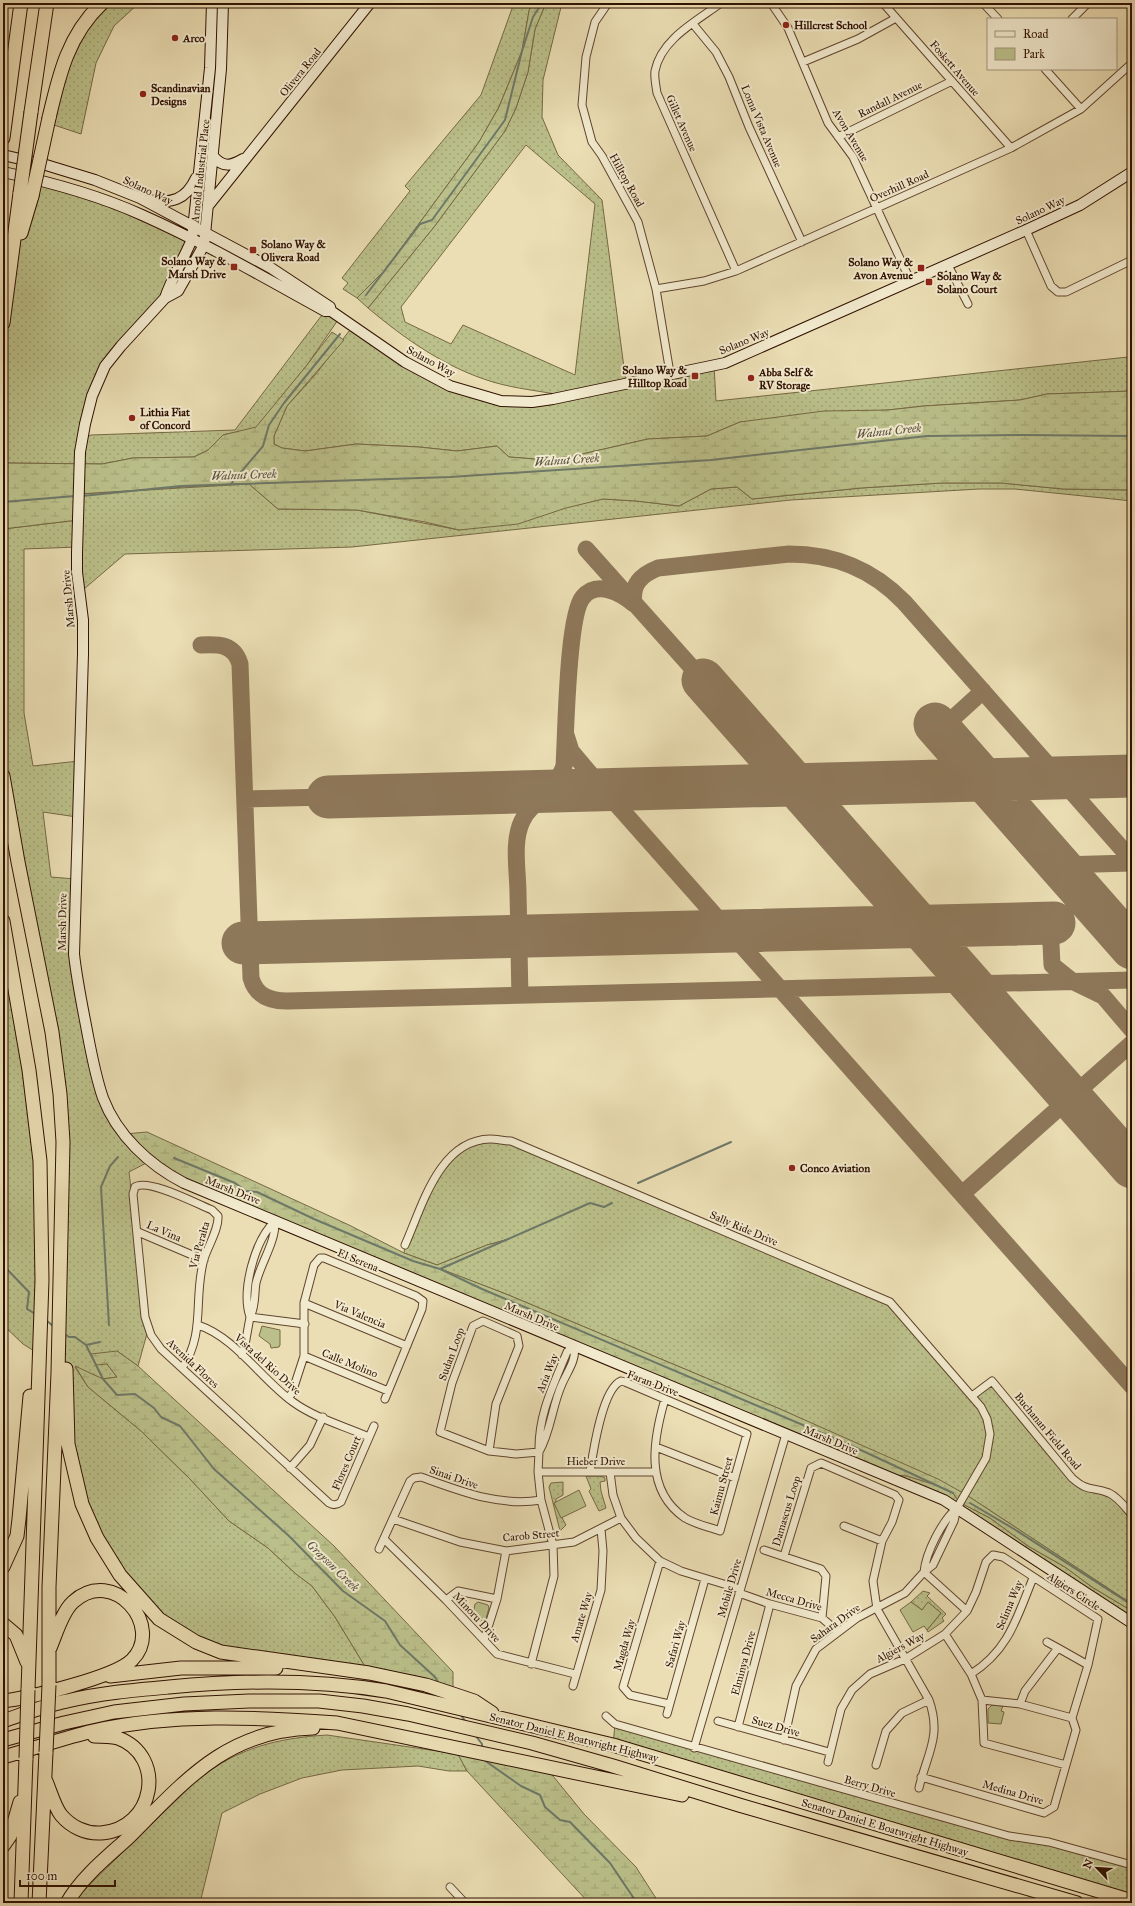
<svg xmlns="http://www.w3.org/2000/svg" width="1135" height="1906" font-family="'IM FELL Great Primer',serif">
<defs>
<pattern id="green-dots" width="8" height="8" patternUnits="userSpaceOnUse"><rect width="8" height="8" fill="#bbc08a"/><path d="M2 2h.1M6 6h.1" fill="none" stroke="#a1a475" stroke-width="1.8" stroke-linecap="round"/></pattern>
<pattern id="wetland-marsh" width="20" height="14" patternUnits="userSpaceOnUse"><rect width="20" height="14" fill="#bbc08a"/><path d="M1 5h8M5 5V1M11 12h8M15 12V8" fill="none" stroke="#a1a475"/></pattern>
</defs>
<rect width="100%" height="100%" fill="#ebdeb4"/>
<filter id="stains"><feTurbulence type="fractalNoise" baseFrequency=".005" numOctaves="4"/><feColorMatrix values="0 0 0 0 .2 0 0 0 0 .09 0 0 0 0 .02 0 0 0 .5 -.17"/></filter>
<radialGradient id="worn" r=".72"><stop offset=".6" stop-color="#630" stop-opacity="0"/><stop offset="1" stop-color="#630" stop-opacity=".3"/></radialGradient>
<path fill="url(#green-dots)" stroke="#766845" fill-rule="evenodd" d="M102,3H139L114,26L96,63L81,134L48,123L59,74Z
M514,3H532L529,11L522,51L499,107L479,142L385,270L357,298L343,289L348,283L342,278L410,191L405,186L481,95Z
M546,3H562L543,80L542,117L558,155L602,200L626,383L714,365L716,401L1128,357L1132,352V391L1047,394L1020,400L924,406L888,410L740,422L707,436L648,439L569,457L535,459L509,457L497,446L457,451L419,447L356,444L305,451L282,448L274,444V436L287,406L316,374L353,326L427,375L501,401L565,396C542,391 516,389 493,382C446,368 405,339 368,308L434,227L505,131L516,108L528,72L535,29ZM526,145L595,204L575,375L463,325L451,344L405,322L401,307Z
M36,178L192,239L169,285L105,366L82,439L91,435L235,430L325,311L340,317L307,365L256,428L223,435L208,450L194,457L133,458L102,464L3,463V323L13,255Z
M942,483H1001L1063,489L1132,490V501L1015,489H979L791,500L352,547L125,554L84,589L77,547L24,549V713L33,766L79,761L77,817L43,812L51,877L75,879L73,930L104,1099L150,1161L129,1172L148,1330L138,1366L117,1351L107,1364L117,1377L103,1379L75,1367L88,1387L141,1431L190,1479L229,1521L268,1548L296,1574L312,1586L335,1617L369,1673L243,1656L159,1619L97,1538L57,1402L58,1071L3,768V529L78,520L79,494L249,484L278,509L357,510L459,530L603,499L636,501L679,506L711,489L737,487L752,499L861,488Z
M3,921L40,1161L39,1354L23,1344L3,1325Z
M489,1139L511,1141L890,1302L972,1396L992,1381L1082,1486L1109,1493L1132,1515V1604L965,1494L780,1409L506,1294L440,1269L505,1240L487,1245L437,1265L404,1253L405,1245L438,1170L468,1144Z
M880,1474L907,1476L936,1485L953,1493L959,1502L990,1518L1028,1546L1065,1567L1092,1587L1132,1611V1623L957,1508Z
M586,1476H600L605,1478V1481L600,1482L601,1491L606,1508L599,1511L589,1491L591,1489Z
M563,1482V1495L556,1499V1501L554,1503L566,1525L560,1531L549,1487L551,1483Z
M923,1591L930,1593L927,1596L946,1614L942,1618L944,1621L928,1632L927,1630L941,1613L928,1603L922,1610L911,1602Z
M615,1724L914,1810L1049,1842L1132,1865V1901L613,1745Z
M327,1735L458,1754L467,1771H449L418,1766L342,1770L302,1778L260,1794L222,1813L200,1903H75L83,1891L198,1779C238,1748 277,1738 327,1735Z"/>
<path fill="url(#wetland-marsh)" stroke="#766845" d="M532,3H546L535,29L528,72L516,108L505,131L434,227L368,308L357,298L385,270L479,142L499,107L522,51L529,11Z
M332,332L344,340L287,406L274,436V444L282,448L305,451L356,444L419,447L457,451L497,446L509,457L535,459L569,457L648,439L707,436L740,422L824,411L888,410L924,406L1020,400L1047,394L1132,391V490L1063,489L1001,483H942L861,488L752,499L737,487L711,489L679,506L636,501L603,499L566,508L518,524L459,530L425,522L357,510L278,509L249,484H231L79,494L78,520L3,529V463L102,464L133,458L194,457L208,450L223,435L256,427L307,365Z
M147,1132L349,1225L404,1253L437,1265L487,1245L509,1239L441,1269L506,1294L780,1409L938,1479L965,1494L1132,1604V1611L1092,1587L1065,1567L1028,1546L990,1518L959,1502L953,1493L936,1485L907,1476L880,1474L184,1183L125,1134Z
M117,1351L138,1366L334,1546L453,1672V1693L369,1673L335,1617L312,1586L296,1574L268,1548L229,1521L190,1479L141,1431L88,1387L75,1366L103,1379L117,1377L107,1364L96,1365L91,1354Z
M454,1747L544,1765L584,1814L636,1867L659,1903H589L467,1771Z"/>
<path fill="#bbc08a" stroke="#766845" d="M262,1326L280,1330V1345L279,1347L271,1348L270,1344L259,1336Z
M579,1490L586,1506L561,1518L554,1503Z
M478,1602L488,1605L489,1608L485,1622L475,1619L473,1614L475,1604Z
M911,1602L922,1610L928,1602L941,1613L927,1630L924,1626L913,1632L900,1610Z
M992,1705L1003,1706L1001,1711L1004,1712L1001,1724L988,1723V1709Z"/>
<g fill="none" stroke-linecap="round" stroke-linejoin="round">
<path stroke="#6e7868" stroke-width="2" d="M366,295L420,224L432,220L505,120L522,51L533,17L542,3
M231,484L263,446L269,425L284,403L340,334
M82,496L181,486L450,477L711,460L927,436L1022,435L1132,436
M3,502L75,496
M174,1158L235,1183L246,1191L257,1192L314,1219L413,1261L440,1269L482,1289L850,1445L953,1493
M638,1183L731,1142
M3,1265L29,1292L27,1309L37,1315
M440,1269L590,1203L604,1207L612,1203
M46,1320L53,1326
M109,1325L101,1187L110,1166L118,1157
M63,1333L69,1337H75L86,1345L103,1379L117,1395L135,1394L154,1408L161,1417L180,1426L214,1469L289,1536L343,1591L385,1621L400,1645L435,1677L439,1684
M86,1345L100,1342
M970,1503L1014,1529L1132,1605
M460,1714L466,1722
M475,1735L482,1744V1749
M484,1760L521,1786L540,1795L545,1807L560,1820L570,1822L610,1863L637,1903"/>
<path stroke="#8e785a" stroke-width="17" d="M586,549L703,680
M634,604C631,584 641,575 658,568L789,554C835,554 872,569 904,602L1132,860
M201,645C219,644 234,644 240,664L251,978C256,996 270,1001 287,1001L1132,980
M940,730L983,691
M566,735L571,751L603,789L1132,1386
M535,791C550,787 559,781 564,766C566,736 567,615 583,597C597,580 621,593 634,604
M245,799L328,797
M1059,865L1132,863
M1050,923L1052,965L1072,981L1103,996L1132,1030
M520,995C519,961 519,928 518,894C518,871 512,842 522,821C532,800 551,795 572,790
M962,1194L1132,1043"/>
<path stroke="#8e785a" stroke-width="43" d="M703,680L1132,1167
M935,724L1132,948
M328,797L1132,776
M243,943L1054,923"/>
<g stroke="#5f442d" stroke-width="9">
<path id="street" d="M608,3L595,22L586,57L582,105L592,142L602,156L638,222L656,289L670,373
M721,3C697,21 661,39 655,71C654,77 656,86 657,93L736,271
M771,3L788,28L828,123L853,157L910,280
M883,3L1011,148
M983,3L998,19
M1072,19L1088,3
M693,24L716,52L729,77L749,127L802,242
M803,62L858,39L896,18
M1045,69L1081,109
M838,137L952,81
M1026,230L1051,286L1058,292H1066L1132,260
M948,265L968,304
M656,289L704,281L736,271L1011,148L1081,109L1132,63
M275,1221C276,1242 261,1262 256,1283C254,1295 256,1306 250,1317C241,1290 255,1240 275,1221Z
M138,1232L204,1260
M405,1245C422,1207 439,1140 490,1139C497,1139 504,1141 511,1141L890,1302L981,1407L987,1419L990,1434L986,1458L957,1508L954,1521L933,1565L924,1572C926,1552 942,1521 957,1508
M304,1303L407,1346
M483,1321L517,1336L519,1346L496,1404L489,1451L440,1432L452,1383L473,1326Z
M198,1325C235,1337 262,1380 293,1402C315,1418 344,1426 369,1437
M574,1346C577,1360 567,1372 562,1384C552,1406 551,1431 539,1452C538,1415 553,1386 567,1352Z
M242,1355L245,1345L250,1317L305,1324
M304,1356L388,1391
M182,1368C206,1334 193,1297 204,1259C208,1246 219,1229 218,1216L212,1210C197,1204 148,1178 135,1187L133,1194L145,1317L151,1335L161,1349L329,1503C334,1506 337,1505 341,1502L374,1426
M972,1396L992,1381L1072,1478C1089,1493 1092,1486 1109,1493C1118,1497 1126,1508 1132,1515
M288,1398L292,1393L304,1356V1303L314,1265L320,1258H324L416,1296L423,1301L422,1309L385,1399
M656,1447L735,1478
M489,1451L516,1454L539,1452L538,1472L541,1500L553,1545L554,1576L531,1664
M290,1468L310,1445L323,1417
M538,1472H654
M590,1472C593,1453 602,1389 621,1381L625,1382L747,1434L720,1531C709,1527 695,1524 685,1518C644,1490 653,1440 665,1399
M610,1472L613,1495L621,1518L636,1538L660,1561L681,1571L740,1589
M393,1519L460,1542L506,1551L574,1542L621,1518
M844,1526L882,1541
M384,1539L446,1600L497,1654L575,1674
M379,1549L410,1481L414,1478L421,1477C460,1491 499,1507 541,1500
M764,1550L821,1569L826,1576L822,1618
M784,1556L811,1468L821,1463L895,1495L899,1500L892,1522L882,1541L873,1581L877,1609L929,1700C942,1737 927,1753 919,1788
M660,1561L623,1687L630,1695L669,1704
M739,1593L770,1604L822,1618L838,1632
M446,1600L458,1591L497,1599
M945,1634L971,1674L982,1700L984,1743L1066,1765
M484,1640L497,1599L506,1551
M1047,1642L1058,1648
M971,1674C1009,1650 1017,1617 1033,1578
M573,1686L601,1590L603,1551L601,1529
M982,1700L1020,1704L1072,1718
M1020,1704L1025,1691L1058,1648L1088,1665
M667,1714L705,1579
M606,1716L615,1724L1009,1836L1049,1842L1132,1865
M718,1721L829,1752
M738,1727L770,1604
M784,1740L796,1686L816,1649L857,1618L905,1593L924,1572L967,1611
M694,1748L786,1434
M828,1762L841,1709L852,1690L870,1674L905,1659L945,1634L967,1611L976,1592L986,1562L993,1555L1003,1557L1098,1619L1088,1665L1072,1718
M876,1765L886,1731L902,1713L929,1700
M921,1777L1044,1813L1054,1807L1076,1730L1072,1718
M450,1887L465,1903"/>
</g>
<g stroke="#301100" stroke-width="12">
<path id="secondary" d="M223,3L221,69L204,245L178,291L165,298L121,346L105,366L92,396L85,424L80,452L77,553V572L83,620V654L74,954C77,982 83,1009 88,1036C92,1057 96,1078 103,1098C117,1135 149,1165 184,1183L944,1500L1132,1623
M3,155L46,165L95,180L140,198L271,268L330,307L331,311L405,362L450,386L501,401L532,402L553,399L725,363L1026,230L1080,205L1132,172
M213,156C223,168 231,166 243,159
M3,172C50,182 98,195 142,215C205,243 265,278 325,311H329
M149,200C171,204 186,200 196,178
M208,206L370,3
M165,298C172,277 184,259 192,239L210,68L212,3"/>
</g>
<g stroke="#301100" stroke-width="15">
<path id="highway" d="M31,112L47,3
M49,118C59,75 68,35 102,3
M3,138L21,3
M21,233L32,196
M3,323L20,193
M3,776L18,862L52,1032L60,1094L63,1142L58,1373L49,1587V1685
M3,921L29,1070L40,1161L42,1280L28,1690
M66,1369L68,1444L82,1504L97,1538L120,1575L159,1619L196,1642L221,1652L369,1673L426,1685L474,1701L492,1713
M3,1567L17,1536L19,1519L30,1396
M3,1624L16,1635L27,1662
M110,1676L181,1668H276
M3,1701C29,1698 115,1677 132,1660C165,1627 114,1565 73,1602C62,1612 56,1634 50,1648
M3,1721C24,1714 45,1705 67,1701C100,1693 135,1690 169,1687C242,1680 313,1679 386,1691L613,1745L1132,1901
M3,1740L64,1723L114,1712L184,1704L249,1701H319L363,1706L408,1714L532,1743L613,1766L739,1805L1077,1903
M3,1757C33,1749 63,1738 93,1731C173,1713 256,1717 337,1723L682,1795
M45,1779C50,1790 54,1806 61,1815C71,1827 86,1834 101,1833C155,1829 167,1756 118,1738C110,1736 102,1736 94,1736
M3,1846L10,1836L20,1802
M21,1903L26,1758
M39,1903L46,1752
M67,1903C81,1878 106,1858 127,1839C184,1782 226,1730 313,1728"/>
</g>
<use href="#street" stroke="#f2eace" stroke-width="7"/>
<use href="#secondary" stroke="#f2eace" stroke-width="10"/>
<use href="#highway" stroke="#ebdeb4" stroke-width="13"/>
<g stroke="#301100" stroke-width="15" stroke-linecap="butt">
<path id="highway-bridge" d="M20,193L31,112
M32,196L49,118
M46,1752L49,1685
M26,1758L28,1690"/>
</g>
<use href="#highway-bridge" stroke="#ebdeb4" stroke-width="13"/>
</g>
<g fill="#8f2418" stroke="#f2eace" stroke-width="1.5">
<circle cx="786" cy="25" r="4"/>
<circle cx="175" cy="38" r="4"/>
<circle cx="143" cy="94" r="4"/>
<rect x="249" y="246" width="8" height="8" rx="2"/>
<rect x="230" y="263" width="8" height="8" rx="2"/>
<rect x="917" y="264" width="8" height="8" rx="2"/>
<rect x="925" y="278" width="8" height="8" rx="2"/>
<rect x="691" y="372" width="8" height="8" rx="2"/>
<circle cx="751" cy="378" r="4"/>
<circle cx="132" cy="418" r="4"/>
<circle cx="792" cy="1168" r="4"/>
</g>
<g text-anchor="middle" stroke-width="4" stroke-linejoin="round" paint-order="stroke">
<g font-size="11" font-weight="bold" fill="#301100" stroke="#f2eace" text-anchor="start">
<text x="794" y="29">Hillcrest School</text>
<text x="183" y="42">Arco</text>
<text x="151" y="92">Scandinavian<tspan x="151" dy="13">Designs</tspan></text>
<text x="261" y="248">Solano Way &amp;<tspan x="261" dy="13">Olivera Road</tspan></text>
<text x="226" y="265" text-anchor="end">Solano Way &amp;<tspan x="226" dy="13">Marsh Drive</tspan></text>
<text x="913" y="266" text-anchor="end">Solano Way &amp;<tspan x="913" dy="13">Avon Avenue</tspan></text>
<text x="937" y="280">Solano Way &amp;<tspan x="937" dy="13">Solano Court</tspan></text>
<text x="687" y="374" text-anchor="end">Solano Way &amp;<tspan x="687" dy="13">Hilltop Road</tspan></text>
<text x="759" y="376">Abba Self &amp;<tspan x="759" dy="13">RV Storage</tspan></text>
<text x="140" y="416">Lithia Fiat<tspan x="140" dy="13">of Concord</tspan></text>
<text x="800" y="1172">Conco Aviation</text>
</g>
<g font-size="11" fill="#301100" stroke="#f2eace">
<text transform="translate(955 68) rotate(49)" y="4">Foskett Avenue</text>
<text transform="translate(300 72) rotate(-51)" y="4">Olivera Road</text>
<text transform="translate(890 99) rotate(-26)" y="4">Randall Avenue</text>
<text transform="translate(682 123) rotate(66)" y="4">Gillet Avenue</text>
<text transform="translate(762 126) rotate(67)" y="4">Loma Vista Avenue</text>
<text transform="translate(851 135) rotate(59)" y="4">Avon Avenue</text>
<text transform="translate(200 171) rotate(-84)" y="4">Arnold Industrial Place</text>
<text transform="translate(627 180) rotate(61)" y="4">Hilltop Road</text>
<text transform="translate(899 186) rotate(-24)" y="4">Overhill Road</text>
<text transform="translate(148 190) rotate(25)" y="4">Solano Way</text>
<text transform="translate(1040 210) rotate(-25)" y="4">Solano Way</text>
<text transform="translate(744 341) rotate(-22)" y="4">Solano Way</text>
<text transform="translate(431 361) rotate(28)" y="4">Solano Way</text>
<text transform="translate(68 599) rotate(-95)" y="4">Marsh Drive</text>
<text transform="translate(62 922) rotate(-89)" y="4">Marsh Drive</text>
<text transform="translate(233 1190) rotate(22)" y="4">Marsh Drive</text>
<text transform="translate(744 1228) rotate(23)" y="4">Sally Ride Drive</text>
<text transform="translate(164 1231) rotate(23)" y="4">La Vina</text>
<text transform="translate(199 1245) rotate(-74)" y="4">Via Peralta</text>
<text transform="translate(358 1260) rotate(22)" y="4">El Serena</text>
<text transform="translate(360 1314) rotate(23)" y="4">Via Valencia</text>
<text transform="translate(532 1316) rotate(23)" y="4">Marsh Drive</text>
<text transform="translate(451 1354) rotate(-70)" y="4">Sudan Loop</text>
<text transform="translate(193 1363) rotate(43)" y="4">Avenida Flores</text>
<text transform="translate(350 1363) rotate(22)" y="4">Calle Molino</text>
<text transform="translate(268 1364) rotate(42)" y="4">Vista del Rio Drive</text>
<text transform="translate(547 1373) rotate(-68)" y="4">Aria Way</text>
<text transform="translate(653 1383) rotate(21)" y="4">Faran Drive</text>
<text transform="translate(1048 1431) rotate(50)" y="4">Buchanan Field Road</text>
<text transform="translate(831 1440) rotate(23)" y="4">Marsh Drive</text>
<text x="596" y="1465">Hieber Drive</text>
<text transform="translate(346 1463) rotate(-67)" y="4">Flores Court</text>
<text transform="translate(454 1477) rotate(19)" y="4">Sinai Drive</text>
<text transform="translate(721 1486) rotate(-75)" y="4">Kaimu Street</text>
<text transform="translate(786 1511) rotate(-73)" y="4">Damascus Loop</text>
<text transform="translate(531 1535) rotate(-5)" y="4">Carob Street</text>
<text transform="translate(729 1588) rotate(-74)" y="4">Mobile Drive</text>
<text transform="translate(1074 1591) rotate(33)" y="4">Algiers Circle</text>
<text transform="translate(794 1599) rotate(16)" y="4">Mecca Drive</text>
<text transform="translate(1009 1605) rotate(-67)" y="4">Selima Way</text>
<text transform="translate(477 1617) rotate(47)" y="4">Minoru Drive</text>
<text transform="translate(581 1617) rotate(-73)" y="4">Amate Way</text>
<text transform="translate(835 1623) rotate(-36)" y="4">Sahara Drive</text>
<text transform="translate(675 1644) rotate(-74)" y="4">Safari Way</text>
<text transform="translate(624 1645) rotate(-74)" y="4">Magda Way</text>
<text transform="translate(900 1647) rotate(-28)" y="4">Algiers Way</text>
<text transform="translate(743 1663) rotate(-75)" y="4">Elminya Drive</text>
<text transform="translate(776 1726) rotate(16)" y="4">Suez Drive</text>
<text transform="translate(574 1737) rotate(14)" y="4">Senator Daniel E Boatwright Highway</text>
<text transform="translate(870 1786) rotate(16)" y="4">Berry Drive</text>
<text transform="translate(1013 1792) rotate(16)" y="4">Medina Drive</text>
<text transform="translate(885 1827) rotate(17)" y="4">Senator Daniel E Boatwright Highway</text>
</g>
<g font-size="12" font-style="italic" fill="#544d3d" stroke="#f2eace">
<text transform="translate(889 431) rotate(-6)" y="4">Walnut Creek</text>
<text transform="translate(567 460) rotate(-4)" y="4">Walnut Creek</text>
<text transform="translate(244 475) rotate(-2)" y="4">Walnut Creek</text>
<text transform="translate(333 1566) rotate(44)" y="4">Grayson Creek</text>
</g>
</g>
<rect width="1135" height="1906" fill="none" stroke="#ebdeb4" stroke-width="16"/>
<rect x="4" y="4" width="1127" height="1898" fill="none" stroke="#301100" stroke-width="2"/>
<rect x="8" y="8" width="1119" height="1890" fill="none" stroke="#301100"/>
<rect x="987" y="18" width="130" height="52" fill="#f2eace" stroke="#a4937c"/>
<rect x="995" y="31" width="20" height="6" fill="#f2eace" stroke="#a4937c"/>
<text x="1023" y="38" font-size="12" fill="#301100">Road</text>
<rect x="995" y="48" width="20" height="12" fill="#bbc08a" stroke="#a4937c"/>
<text x="1023" y="58" font-size="12" fill="#301100">Park</text>
<g transform="translate(1097 1868) rotate(295)" stroke="#f2eace" stroke-width="3" paint-order="stroke">
<path d="M0-3L7 15L0 10L-7 15Z" fill="#301100"/>
<text y="-6" font-size="11" font-weight="bold" text-anchor="middle" fill="#301100">N</text>
</g>
<path d="M20 1880v6h95v-6" fill="none" stroke="#301100" stroke-width="2"/>
<text x="26" y="1880" font-size="12" fill="#301100" stroke="#f2eace" stroke-width="3" paint-order="stroke">100 m</text>
<rect width="100%" height="100%" filter="url(#stains)"/>
<rect width="100%" height="100%" fill="url(#worn)"/>
</svg>
